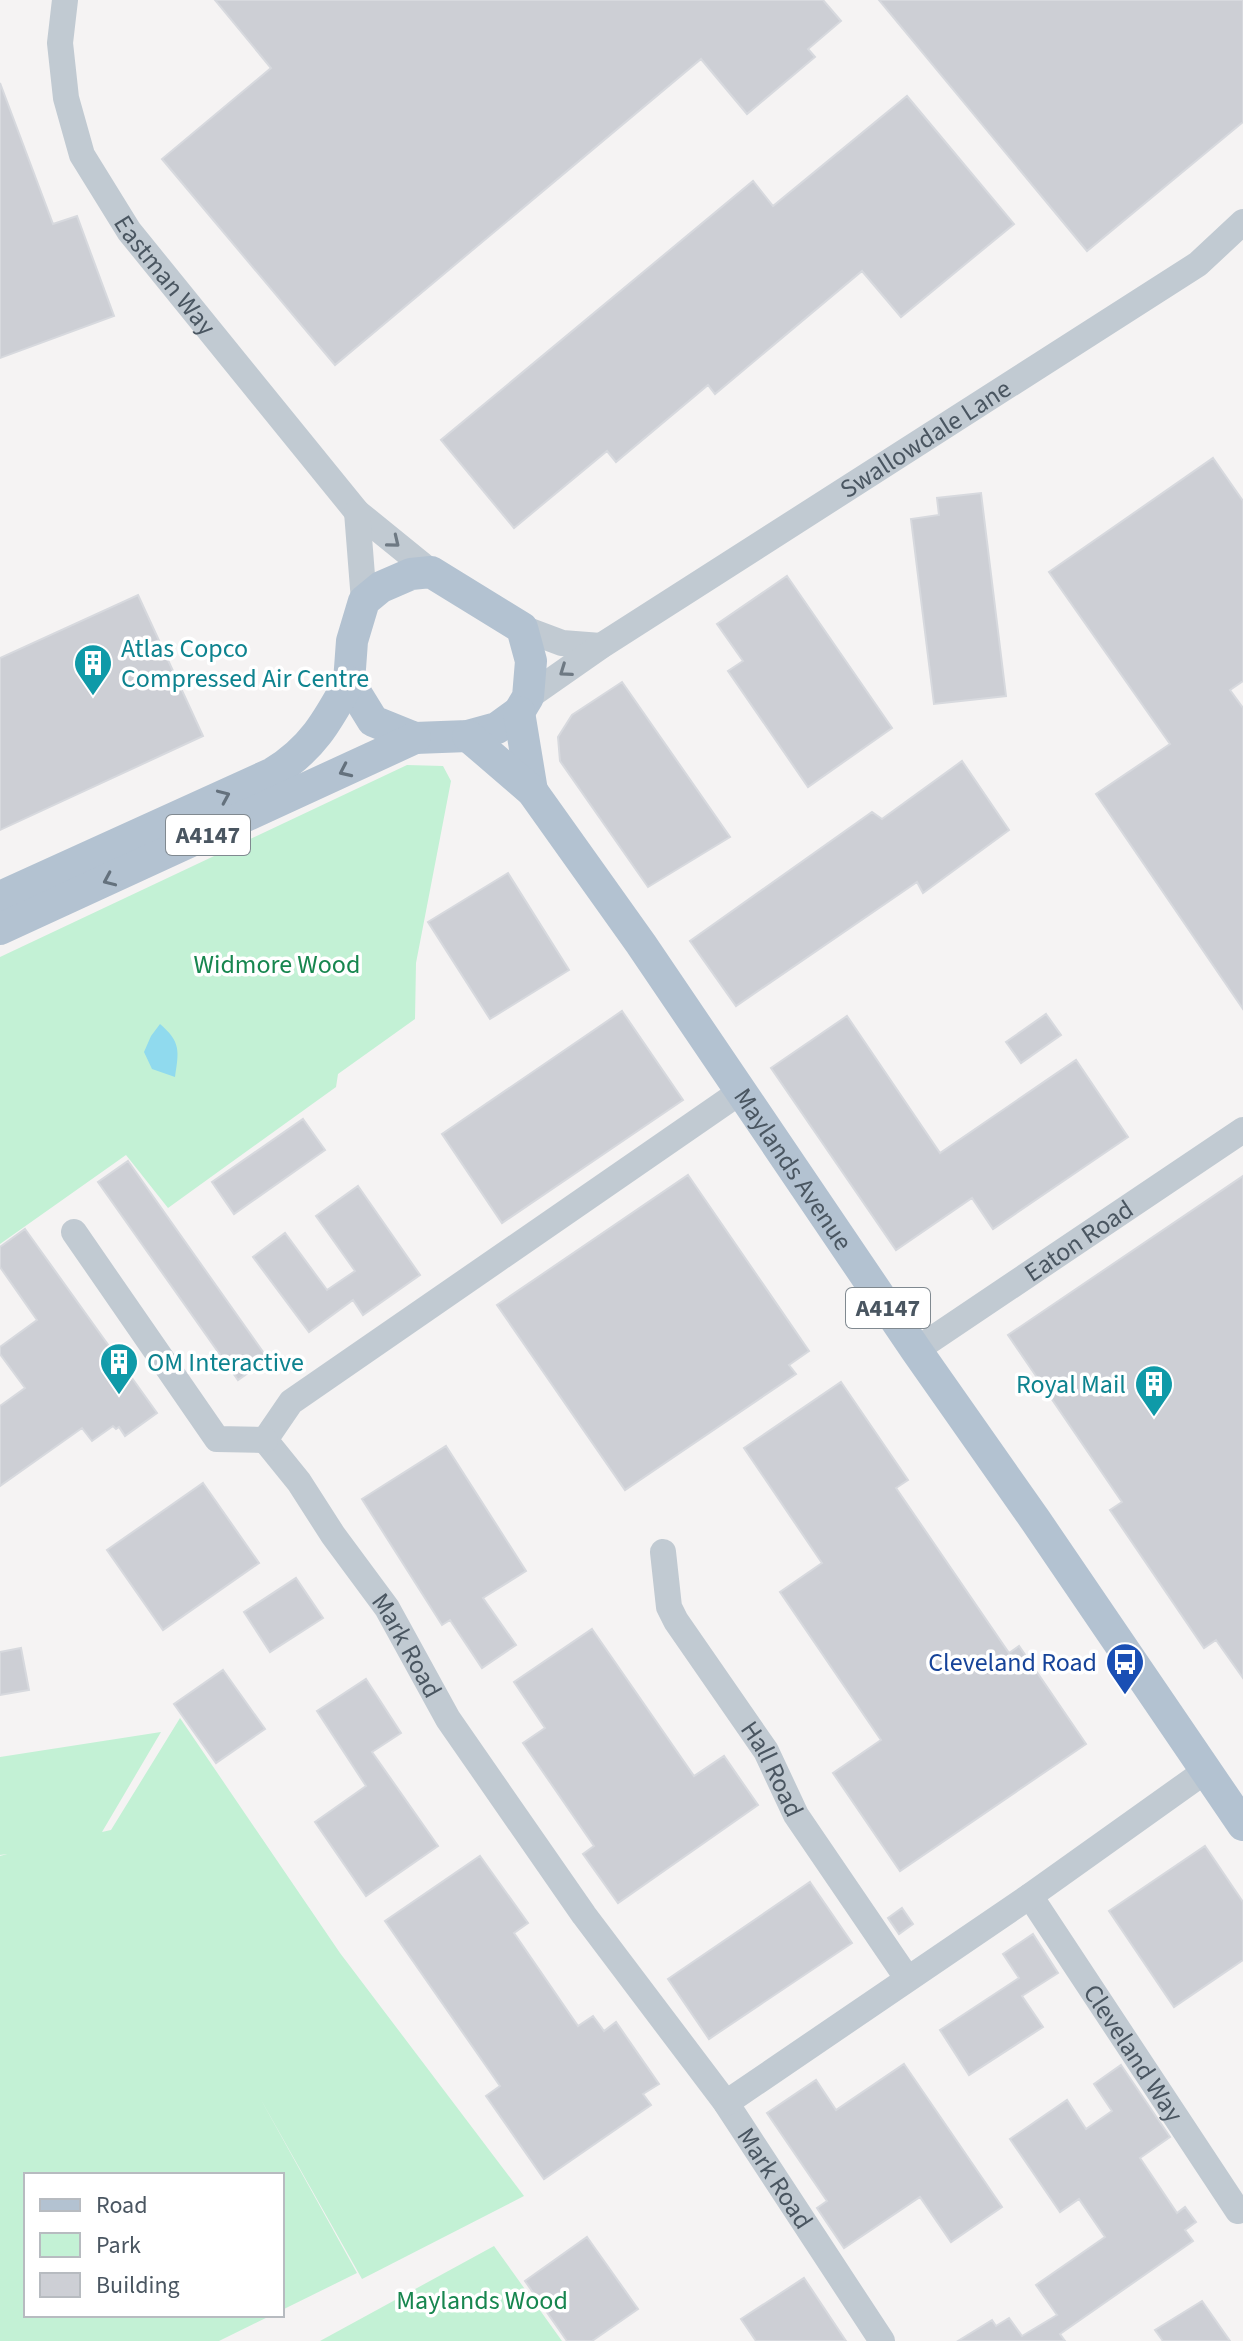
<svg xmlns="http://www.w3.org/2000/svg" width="1243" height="2341" font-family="'Source Sans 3',sans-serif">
<rect width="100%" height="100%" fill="#f5f3f3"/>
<path fill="#c3f1d5" d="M407,765L443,766L451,781L416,963L415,1019L338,1074L336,1087L168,1208L126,1155L0,1244V957Z
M180,1718L340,1953L524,2196L362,2279L260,2098L357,2273L282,2310V2175H26V2315H272L219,2341H0V1856L7,1854L0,1855V1757L161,1732L102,1832L111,1830Z
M494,2246L562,2341H320Z"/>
<path fill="#90daee" d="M160,1024C181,1042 179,1051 175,1077L152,1069L144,1052L151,1036Z"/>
<path fill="#cdcfd5" stroke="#d7d9de" stroke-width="2" d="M215,0H823L841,21L808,49L815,57L747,114L701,59L335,365L162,159L271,68Z
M879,0H1243V122L1087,251Z
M0,83L53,224L77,216L114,316L0,358Z
M907,96L1014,224L901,317L862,271L715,394L708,385L616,462L607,451L514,528L441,440L753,181L773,206Z
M1213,458L1243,501V681L1230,690L1243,708V1009L1096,794L1170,744L1049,572Z
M981,493L1006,696L934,704L911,519L939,515L937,498Z
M787,576L892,728L808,787L728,671L743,661L717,624Z
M138,595L203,736L0,830V658Z
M622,682L730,837L648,887L560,761L558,737L572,715Z
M962,761L1009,830L923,893L917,882L736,1006L690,941L872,812L882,819Z
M508,873L569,970L490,1019L428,922Z
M622,1011L683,1100L502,1223L442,1134Z
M1046,1014L1061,1035L1021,1063L1006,1042Z
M847,1016L940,1153L1076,1060L1128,1137L993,1229L972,1198L896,1250L771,1068Z
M303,1119L325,1150L234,1214L212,1182Z
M128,1161L268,1359L238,1380L98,1182Z
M688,1175L809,1351L789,1365L796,1374L625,1490L497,1305Z
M1243,1176V1678L1216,1640L1204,1648L1110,1510L1122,1502L1008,1335Z
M358,1186L420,1275L363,1315L353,1300L309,1332L253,1257L285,1233L327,1290L355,1271L316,1216Z
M25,1229L157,1413L125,1436L119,1427L116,1429L113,1426L92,1441L82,1428L0,1486V1406L25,1388L0,1354V1347L37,1320L0,1267V1247Z
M841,1382L908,1480L896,1488L1009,1653L1019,1646L1086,1744L900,1871L833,1773L881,1740L780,1592L822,1563L744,1448Z
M446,1446L526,1571L483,1598L516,1645L482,1668L450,1620L442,1625L362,1499Z
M203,1483L259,1563L163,1630L107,1550Z
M296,1578L323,1618L270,1652L244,1612Z
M592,1629L694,1776L724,1756L758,1805L618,1903L583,1854L594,1846L523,1743L545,1728L514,1682Z
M21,1648L29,1690L0,1695V1652Z
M223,1670L265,1729L216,1763L174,1704Z
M366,1679L401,1733L372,1752L438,1846L366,1896L315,1822L366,1786L317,1711Z
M1205,1846L1243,1902V1960L1174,2007L1109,1911Z
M480,1856L528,1923L514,1933L578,2026L593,2016L604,2031L616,2022L659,2084L643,2094L651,2105L544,2179L486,2096L500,2086L385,1921Z
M810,1882L852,1943L709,2039L668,1979Z
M902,1908L913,1924L899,1934L888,1918Z
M1033,1934L1058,1973L1022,1996L1043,2027L969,2075L940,2030L1019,1978L1003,1954Z
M904,2064L1002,2207L951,2242L920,2197L844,2248L817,2208L827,2201L767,2113L816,2080L836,2110Z
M1121,2065L1170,2137L1140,2158L1177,2213L1185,2207L1196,2222L1185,2230L1193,2241L1060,2334L1065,2341H958L992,2320L996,2326L1009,2318L1022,2336L1057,2315L1036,2285L1105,2237L1079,2199L1060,2212L1010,2139L1067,2100L1086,2129L1112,2111L1094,2084Z
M587,2237L638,2309L592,2341H567L525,2281Z
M804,2278L846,2341H756L741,2319Z
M1202,2301L1230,2341H1163L1155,2330Z"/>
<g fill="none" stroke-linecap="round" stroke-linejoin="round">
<g stroke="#c1cad2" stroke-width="26">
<path id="s1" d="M65,0L60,43L66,98L82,155L129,231L357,512L431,572"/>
<path d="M357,512L364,601"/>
<path d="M522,628L562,643L601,646"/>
<path id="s2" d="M528,697L601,646L1198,264L1243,222"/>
<path id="s3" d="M740,1092L291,1402L265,1440L299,1482L333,1535L387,1608L448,1719L584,1915L726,2103L882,2341"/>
<path d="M74,1232L217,1439L265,1440"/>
<path id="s4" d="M916,1350L1243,1130"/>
<path id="s5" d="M663,1552L669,1607L676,1621L766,1751L796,1815L907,1978"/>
<path id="s6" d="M1030,1896L1238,2211"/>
<path d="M726,2103L1030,1896L1204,1772"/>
</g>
<g stroke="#b3c2d1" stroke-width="32">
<path d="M431,572L522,628L531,661L528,697L519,712L497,728L468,736L415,738L373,721L349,682L352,641L364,601L381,587L411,574Z"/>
<path d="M519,712L532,791"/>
<path id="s7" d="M468,736L532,791L641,944L916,1350L1036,1521L1243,1825"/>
<path d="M0,897L273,773C312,749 327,722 349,682"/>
<path d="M0,929L415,738"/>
</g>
</g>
<defs><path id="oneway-chevron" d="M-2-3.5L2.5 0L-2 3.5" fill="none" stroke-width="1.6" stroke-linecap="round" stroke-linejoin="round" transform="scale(2)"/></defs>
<g stroke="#6e7983">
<use href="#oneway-chevron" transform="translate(394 542) rotate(39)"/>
<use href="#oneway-chevron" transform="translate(565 671) rotate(145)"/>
</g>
<g stroke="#64717d">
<use href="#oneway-chevron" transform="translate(345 771) rotate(155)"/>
<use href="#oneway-chevron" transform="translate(224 796) rotate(-24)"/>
<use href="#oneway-chevron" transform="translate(109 880) rotate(156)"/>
</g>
<defs>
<g id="building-pin" transform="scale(2)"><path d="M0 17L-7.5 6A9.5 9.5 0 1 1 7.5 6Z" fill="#0f9aa8" stroke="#fff"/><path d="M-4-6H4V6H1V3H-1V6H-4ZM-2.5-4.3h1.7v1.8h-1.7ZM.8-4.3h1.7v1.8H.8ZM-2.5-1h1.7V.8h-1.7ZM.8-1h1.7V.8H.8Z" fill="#fff"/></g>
<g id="bus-pin" transform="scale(2)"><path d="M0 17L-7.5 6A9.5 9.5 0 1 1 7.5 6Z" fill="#1a4fb4" stroke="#fff"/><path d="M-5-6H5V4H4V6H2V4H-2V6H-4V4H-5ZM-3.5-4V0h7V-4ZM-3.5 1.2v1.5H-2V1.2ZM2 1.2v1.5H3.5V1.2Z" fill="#fff"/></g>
</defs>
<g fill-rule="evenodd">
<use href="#building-pin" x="93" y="663"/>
<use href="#building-pin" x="119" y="1362"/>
<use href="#building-pin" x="1154" y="1384"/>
<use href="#bus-pin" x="1125" y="1662"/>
</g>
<g text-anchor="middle" stroke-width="7" stroke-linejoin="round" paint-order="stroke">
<g fill="#fff" stroke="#808990" stroke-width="2">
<rect x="166" y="815" width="84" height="40" rx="6"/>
<rect x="846" y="1288" width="84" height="40" rx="6"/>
</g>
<g font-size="24" font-weight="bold" fill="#4a5661">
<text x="208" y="843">A4147</text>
<text x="888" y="1316">A4147</text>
</g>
<g font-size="26" fill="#4a5661" stroke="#fff">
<text dy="9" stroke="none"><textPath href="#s1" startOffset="304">Eastman Way</textPath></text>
<text dy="9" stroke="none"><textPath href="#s2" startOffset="474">Swallowdale Lane</textPath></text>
<text dy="9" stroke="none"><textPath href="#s7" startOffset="544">Maylands Avenue</textPath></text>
<text dy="9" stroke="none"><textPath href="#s4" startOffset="196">Eaton Road</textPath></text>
<text dy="9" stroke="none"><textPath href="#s3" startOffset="842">Mark Road</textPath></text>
<text dy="9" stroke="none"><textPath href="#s5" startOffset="248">Hall Road</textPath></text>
<text dy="9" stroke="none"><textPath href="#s6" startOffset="188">Cleveland Way</textPath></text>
<text dy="9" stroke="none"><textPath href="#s3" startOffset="1490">Mark Road</textPath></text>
</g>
<g font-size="26" fill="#0d838f" stroke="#fff" text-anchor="start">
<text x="121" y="657">Atlas Copco<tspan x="121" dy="30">Compressed Air Centre</tspan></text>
<text x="147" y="1371">OM Interactive</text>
<text x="1126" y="1393" text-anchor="end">Royal Mail</text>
</g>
<g font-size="26" fill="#17864f" stroke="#fff">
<text x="277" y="973">Widmore Wood</text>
<text x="482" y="2309">Maylands Wood</text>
</g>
<g font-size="26" fill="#164399" stroke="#fff" text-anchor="end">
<text x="1097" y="1671">Cleveland Road</text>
</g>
</g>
<rect x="24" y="2173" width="260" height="144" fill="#ffffff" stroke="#b7bbc0" stroke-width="2"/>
<rect x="40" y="2199" width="40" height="12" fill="#b3c2d1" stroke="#b7bbc0" stroke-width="2"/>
<text x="96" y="2213" font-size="24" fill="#4a5661">Road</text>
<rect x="40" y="2233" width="40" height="24" fill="#c3f1d5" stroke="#b7bbc0" stroke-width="2"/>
<text x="96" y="2253" font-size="24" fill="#4a5661">Park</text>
<rect x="40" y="2273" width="40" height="24" fill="#cdcfd5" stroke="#b7bbc0" stroke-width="2"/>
<text x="96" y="2293" font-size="24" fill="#4a5661">Building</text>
</svg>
